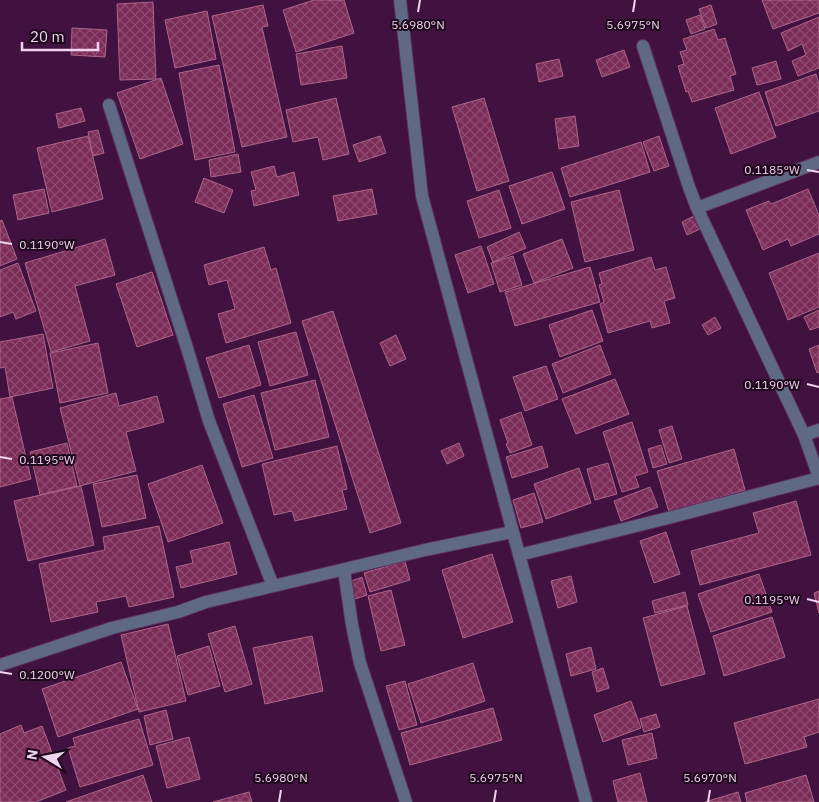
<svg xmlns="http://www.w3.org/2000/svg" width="819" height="802" font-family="'IBM Plex Sans',sans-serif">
<defs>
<pattern id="building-cross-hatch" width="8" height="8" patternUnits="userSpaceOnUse" patternTransform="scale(1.25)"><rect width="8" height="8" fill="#7c2c59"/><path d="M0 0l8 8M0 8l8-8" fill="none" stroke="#8f4a71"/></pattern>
</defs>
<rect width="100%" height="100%" fill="#411140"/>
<path fill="url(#building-cross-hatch)" stroke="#ab6689" d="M314,0H344L354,33L296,52L283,10Z
M762,0H819V13L773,29Z
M153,2L156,79L120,80L117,4Z
M263,5L268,26L262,27L287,137L242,147L212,16Z
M711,5L717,24L706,28L699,9Z
M207,11L216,59L175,68L165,20Z
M700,15L705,29L691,34L686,20Z
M819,17V68L798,76L792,61L806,55L802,44L788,51L781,33Z
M72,28L107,30L105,57L71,55Z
M714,29L718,40L725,38L736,74L730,76L734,90L692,102L688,91L686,92L678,66L684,64L680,52L687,50L683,39Z
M342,46L347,78L301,85L296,54Z
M624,50L630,67L602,77L596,60Z
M559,59L563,76L539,82L536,64Z
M776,61L781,79L757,85L752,68Z
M219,65L235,152L195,160L179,73Z
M816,74L819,84V111L776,126L765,92Z
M161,78L183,144L140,159L117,93Z
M759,92L776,137L731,154L715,108Z
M336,98L349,154L323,160L318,137L293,142L286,110Z
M484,98L509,181L477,191L452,107Z
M81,108L85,121L59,128L56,114Z
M575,116L579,146L559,149L555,119Z
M98,130L104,153L93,156L88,132Z
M88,136L103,199L52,212L37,148Z
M380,136L386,153L359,162L353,145Z
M659,136L669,166L654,171L643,142Z
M641,142L650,172L570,197L561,168Z
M238,154L241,172L211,177L209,160Z
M274,166L277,177L294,172L299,195L254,206L251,191L256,190L251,172Z
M552,172L565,209L522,224L509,186Z
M204,178L233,190L224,213L195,202Z
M44,189L49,213L18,220L13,195Z
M372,189L377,214L338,221L333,196Z
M808,189L819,215V234L791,246L788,239L763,250L746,210L769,201L771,204Z
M499,190L511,228L479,238L467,201Z
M619,190L634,250L585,262L571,202Z
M696,215L702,228L687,235L682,222Z
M2,220L17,259L0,266V221Z
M519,232L526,248L493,262L487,247Z
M105,239L115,275L75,286L90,341L51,352L25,263Z
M562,239L573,268L534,283L523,254Z
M481,246L494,284L468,293L455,255Z
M264,247L271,270L276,268L291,323L226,343L218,314L235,309L227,280L209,285L204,265Z
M819,253V307L788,320L769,273Z
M513,256L522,285L500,292L491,263Z
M651,257L655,270L666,267L675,298L664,301L670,323L652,328L650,321L608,333L600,304L604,302L599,285L602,284L599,273Z
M18,263L36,311L16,319L13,312L0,317V270Z
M590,267L600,302L515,326L505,292Z
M152,272L173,335L137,347L116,284Z
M592,310L603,341L560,357L549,325Z
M819,310V327L810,330L804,317Z
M333,311L401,523L370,533L302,321Z
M715,317L721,328L708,335L702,325Z
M296,332L308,375L270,386L258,342Z
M43,334L53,388L10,397L5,367L0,368V342Z
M396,335L406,359L390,366L380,343Z
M98,343L108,393L60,403L50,353Z
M249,345L261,385L219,398L206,358Z
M600,345L611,374L563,393L552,364Z
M819,345V372L817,373L809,349Z
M546,366L558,399L525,411L513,377Z
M615,379L629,414L576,434L562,399Z
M315,380L329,437L275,450L261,393Z
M116,393L119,406L157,396L164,422L126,432L136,471L80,486L60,408Z
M254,395L273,458L242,467L223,404Z
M12,397L31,479L0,487V399Z
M521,412L532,445L510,453L506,444L508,443L500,420Z
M632,422L648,472L635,476L639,487L622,492L603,432Z
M672,426L682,459L669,463L659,430Z
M67,443L77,486L40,495L30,452Z
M459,443L464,456L447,464L441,451Z
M661,445L667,464L653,468L648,449Z
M337,446L347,489L342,490L347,509L295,521L292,511L274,515L262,464Z
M542,446L548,467L512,478L506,457Z
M734,449L745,490L669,512L657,471Z
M608,463L617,494L595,500L587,469Z
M202,465L223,523L168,542L148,484Z
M579,468L591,503L546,519L534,484Z
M137,475L146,518L102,527L93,484Z
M81,486L94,545L28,561L14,501Z
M650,487L658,507L621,521L614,501Z
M534,493L543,522L521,528L513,500Z
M796,501L811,555L700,585L691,551L759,533L753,513Z
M159,526L174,597L129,607L126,596L96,602L98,612L51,622L39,564L105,550L103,537Z
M666,532L680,574L654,583L640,541Z
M229,542L237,574L181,588L176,567L193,563L190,551Z
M492,554L513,622L463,638L442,570Z
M405,561L410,580L370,592L364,573Z
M759,574L772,612L711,632L698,594Z
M571,576L577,602L558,608L551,581Z
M362,577L367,595L355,599L349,582Z
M391,590L405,645L381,651L368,596Z
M819,591V613L814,593Z
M685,592L688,605L655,613L652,601Z
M687,606L705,674L661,686L643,618Z
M772,617L785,657L724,676L713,636Z
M168,624L186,701L139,712L121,635Z
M235,626L252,684L225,692L208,634Z
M312,636L323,691L265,704L253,648Z
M209,646L220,686L188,695L177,656Z
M591,647L596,669L571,676L566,654Z
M121,662L138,709L58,737L42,689Z
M473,663L485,701L421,723L408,684Z
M603,668L609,688L597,692L592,672Z
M405,681L417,725L399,730L386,686Z
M819,699V732L804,737L807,747L745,764L734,723Z
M631,701L641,728L603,742L594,715Z
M493,708L502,740L410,765L401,733Z
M166,710L173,739L150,745L144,716Z
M656,714L660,727L644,732L640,719Z
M139,719L153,765L80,787L68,748L75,746L73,738Z
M21,725L24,733L42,726L66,790L36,802H0V734Z
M652,733L657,758L628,765L622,740Z
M189,737L200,779L167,788L156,746Z
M640,773L647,802H618L613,781Z
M143,775L152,802H66Z
M806,775L814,802H747L745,793Z
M249,792L252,802H213Z
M738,792L741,802H705Z"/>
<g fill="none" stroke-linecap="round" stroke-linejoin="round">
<g stroke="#5d305c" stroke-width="14">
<path id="minor" d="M400,0L422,196L586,802
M643,46L689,187L697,208L804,435L819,477
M109,105L187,348L209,421L273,586
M697,208L819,162
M804,435L819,430
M519,555L672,517L819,478
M344,570L352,625L360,663L406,802
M0,665L112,628L178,612L206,602L425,550L512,532"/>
</g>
<use href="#minor" stroke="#5f6984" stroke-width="12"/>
</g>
<path fill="none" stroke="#f2d4f0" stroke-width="2" d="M418,12L420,0M633,12L635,0M807,170L819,172M0,242L12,244M807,384L819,387M0,457L12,459M807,599L819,602M0,672L12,674M279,802L281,790M494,802L496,790M708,802L710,790"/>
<g font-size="12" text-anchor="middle" fill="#f2d4f0" stroke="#1d081c" stroke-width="4" stroke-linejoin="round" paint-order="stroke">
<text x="418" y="29">5.6980°N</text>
<text x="633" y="29">5.6975°N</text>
<text x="772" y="174">0.1185°W</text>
<text x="47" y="249">0.1190°W</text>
<text x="772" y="389">0.1190°W</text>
<text x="47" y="464">0.1195°W</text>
<text x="772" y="604">0.1195°W</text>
<text x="47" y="679">0.1200°W</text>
<text x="281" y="782">5.6980°N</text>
<text x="496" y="782">5.6975°N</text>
<text x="710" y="782">5.6970°N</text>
</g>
<g transform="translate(45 757) rotate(280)" stroke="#1d081c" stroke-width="4" paint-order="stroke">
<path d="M0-4L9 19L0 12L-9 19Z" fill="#f2d4f0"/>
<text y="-8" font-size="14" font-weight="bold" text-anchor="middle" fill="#f2d4f0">N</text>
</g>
<path d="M22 42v8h76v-8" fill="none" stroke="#f2d4f0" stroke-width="2.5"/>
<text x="30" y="42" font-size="15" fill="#f2d4f0" stroke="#1d081c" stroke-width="4" paint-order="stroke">20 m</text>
</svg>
